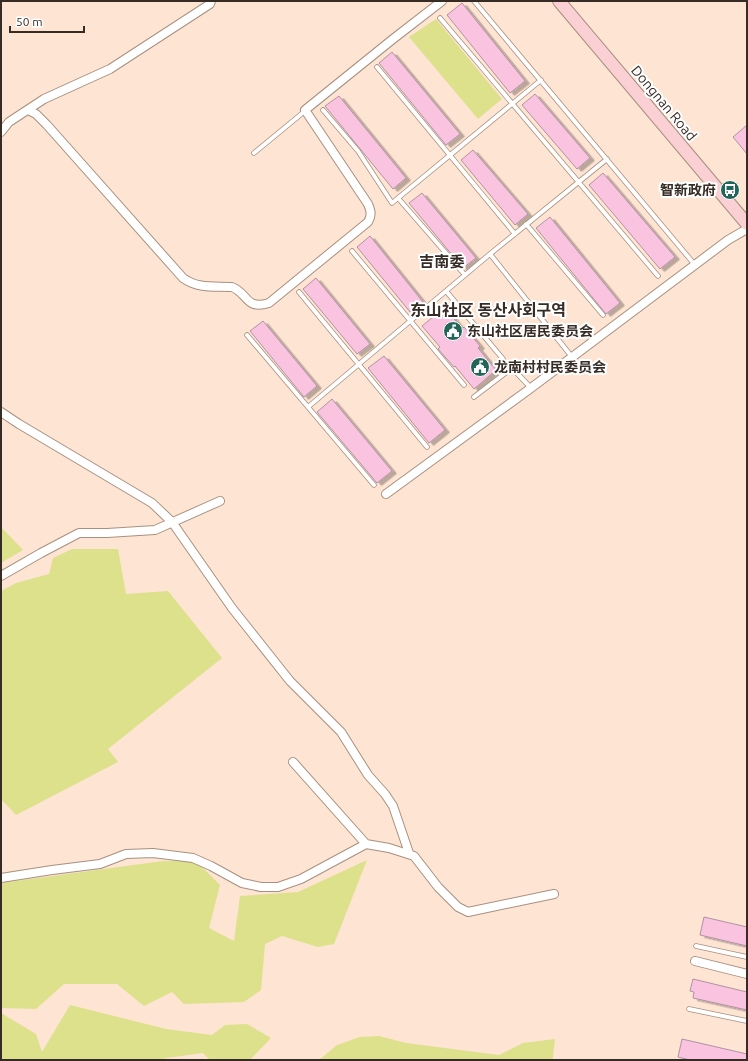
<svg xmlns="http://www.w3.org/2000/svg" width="748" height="1061" font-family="Ubuntu,'Noto Sans SC','Noto Sans KR',sans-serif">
<defs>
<filter id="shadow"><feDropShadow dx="4.5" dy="2.5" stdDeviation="0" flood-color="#0004"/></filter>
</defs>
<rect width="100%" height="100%" fill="#fee4d2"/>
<path fill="#dde18c" d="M436,19L502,99L478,119L409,37Z
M1,527L23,550L1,563Z
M72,549H118L126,594L168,591L222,658L108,749L118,762L16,815L1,799V591L16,583L49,574L53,558Z
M367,860L334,944L318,947L282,936L265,944L261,990L244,1002L184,1004L172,992L144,1006L117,984H64L36,1009L1,1008V883L163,861H196L220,885L209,928L234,941L240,896L298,892Z
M70,1005L166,1029L212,1035L225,1025L247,1024L271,1038L250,1060H210L203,1053L167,1058L159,1060H1V1013L36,1034L42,1052Z
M379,1036L406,1043L499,1055L523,1043L555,1039L553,1056V1060H319L337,1045L360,1037Z"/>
<path fill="#fac4e1" stroke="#ae93a2" filter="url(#shadow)" d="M462,3L525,81L510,93L447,15Z
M392,52L460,134L446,145L379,63Z
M535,94L590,158L577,169L522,105Z
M339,96L406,178L393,189L325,106Z
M747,125V154L733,137Z
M473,150L528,214L515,225L461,160Z
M603,173L675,257L660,269L589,185Z
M422,193L476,258L463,268L409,203Z
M550,217L620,303L606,314L536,228Z
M370,236L423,302L410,312L357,247Z
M316,278L370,344L357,354L303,289Z
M445,307L462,329L464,327L480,346L478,348L496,370L474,389L455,366L454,367L438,349L440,347L422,326Z
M263,321L317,386L304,397L250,331Z
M384,356L445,430L429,443L368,368Z
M332,399L392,471L377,483L317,412Z
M704,917L747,927V946L700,935Z
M693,979L747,992V1010L693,998L694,992L690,991Z
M682,1039L747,1054V1060H690L678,1057Z"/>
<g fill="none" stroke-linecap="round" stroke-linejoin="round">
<g stroke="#a8907f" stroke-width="5.5">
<path id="service" d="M474,1L695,265
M440,18L658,276
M377,67L515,234
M323,110L358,151L392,203L541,80
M254,153L305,111
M398,198L465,275
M526,224L603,315
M352,251L464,385
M490,254L572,357
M446,291L503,359
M299,292L427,447
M247,335L374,485
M474,397L512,368L531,388
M308,407L490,254L607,159
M696,946L747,957
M689,1009L747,1021"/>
</g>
<g stroke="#a8907f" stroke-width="10">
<path id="minor" d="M28,110L36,114L47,125L183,278C198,289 214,286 232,287C249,294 245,310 269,303L368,222C372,215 371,211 368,204L305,110L393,39L442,1
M1,132L9,122L44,99L110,69L210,4L211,1
M1,412L19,424L152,503L172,522L232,608L290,681L341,732L368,775L385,794L393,806L409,853
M386,494L531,388L728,240L747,229
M1,576L41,553L79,533H107L155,530L220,501
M366,844L389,848L414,856L438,887L458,907L468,912L554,894
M1,878L52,870L100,864L126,854L153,853L193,858L211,866L242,883L261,887H278L301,879L366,844L293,762
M695,961L747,974"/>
</g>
<g stroke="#a8907f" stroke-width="14">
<path id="secondary" d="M559,1L747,224"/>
</g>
<use href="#service" stroke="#fff" stroke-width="4"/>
<use href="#minor" stroke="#fff" stroke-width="8"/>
<use href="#secondary" stroke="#fad0d5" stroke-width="12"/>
</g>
<defs>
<g id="bus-disc" transform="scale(1)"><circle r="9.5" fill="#216658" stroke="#fff"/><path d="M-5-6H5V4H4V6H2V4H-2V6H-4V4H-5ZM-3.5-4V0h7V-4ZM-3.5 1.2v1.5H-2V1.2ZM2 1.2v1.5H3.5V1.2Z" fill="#fff"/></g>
<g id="civic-disc" transform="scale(1)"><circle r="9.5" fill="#216658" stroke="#fff"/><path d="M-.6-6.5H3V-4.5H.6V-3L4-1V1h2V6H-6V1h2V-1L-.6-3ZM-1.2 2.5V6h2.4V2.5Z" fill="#fff"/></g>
</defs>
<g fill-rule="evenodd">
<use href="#bus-disc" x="730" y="190"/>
<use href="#civic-disc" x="453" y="331"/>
<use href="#civic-disc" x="480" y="367"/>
</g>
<g text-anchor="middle" stroke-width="4" stroke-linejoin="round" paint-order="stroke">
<g font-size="14" fill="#362c25" stroke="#fff">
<text transform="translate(664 103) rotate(50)" y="5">Dongnan Road</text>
</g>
<g font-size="14" font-weight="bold" fill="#362c25" stroke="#fff" text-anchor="start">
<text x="716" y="195" text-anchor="end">智新政府</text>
<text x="467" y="336">东山社区居民委员会</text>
<text x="494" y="372">龙南村村民委员会</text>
</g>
<g font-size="15" font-weight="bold" fill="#362c25" stroke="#fff">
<text x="442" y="267">吉南委</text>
</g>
<g font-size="16" font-weight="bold" fill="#362c25" stroke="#fff">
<text x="488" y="316">东山社区 동산사회구역</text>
</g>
</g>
<rect width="748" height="1061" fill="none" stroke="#362c25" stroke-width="4"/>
<path d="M10 26v6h74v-6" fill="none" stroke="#362c25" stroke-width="2"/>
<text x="16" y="26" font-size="12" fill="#362c25" stroke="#ffffff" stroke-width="3" paint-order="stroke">50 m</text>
</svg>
